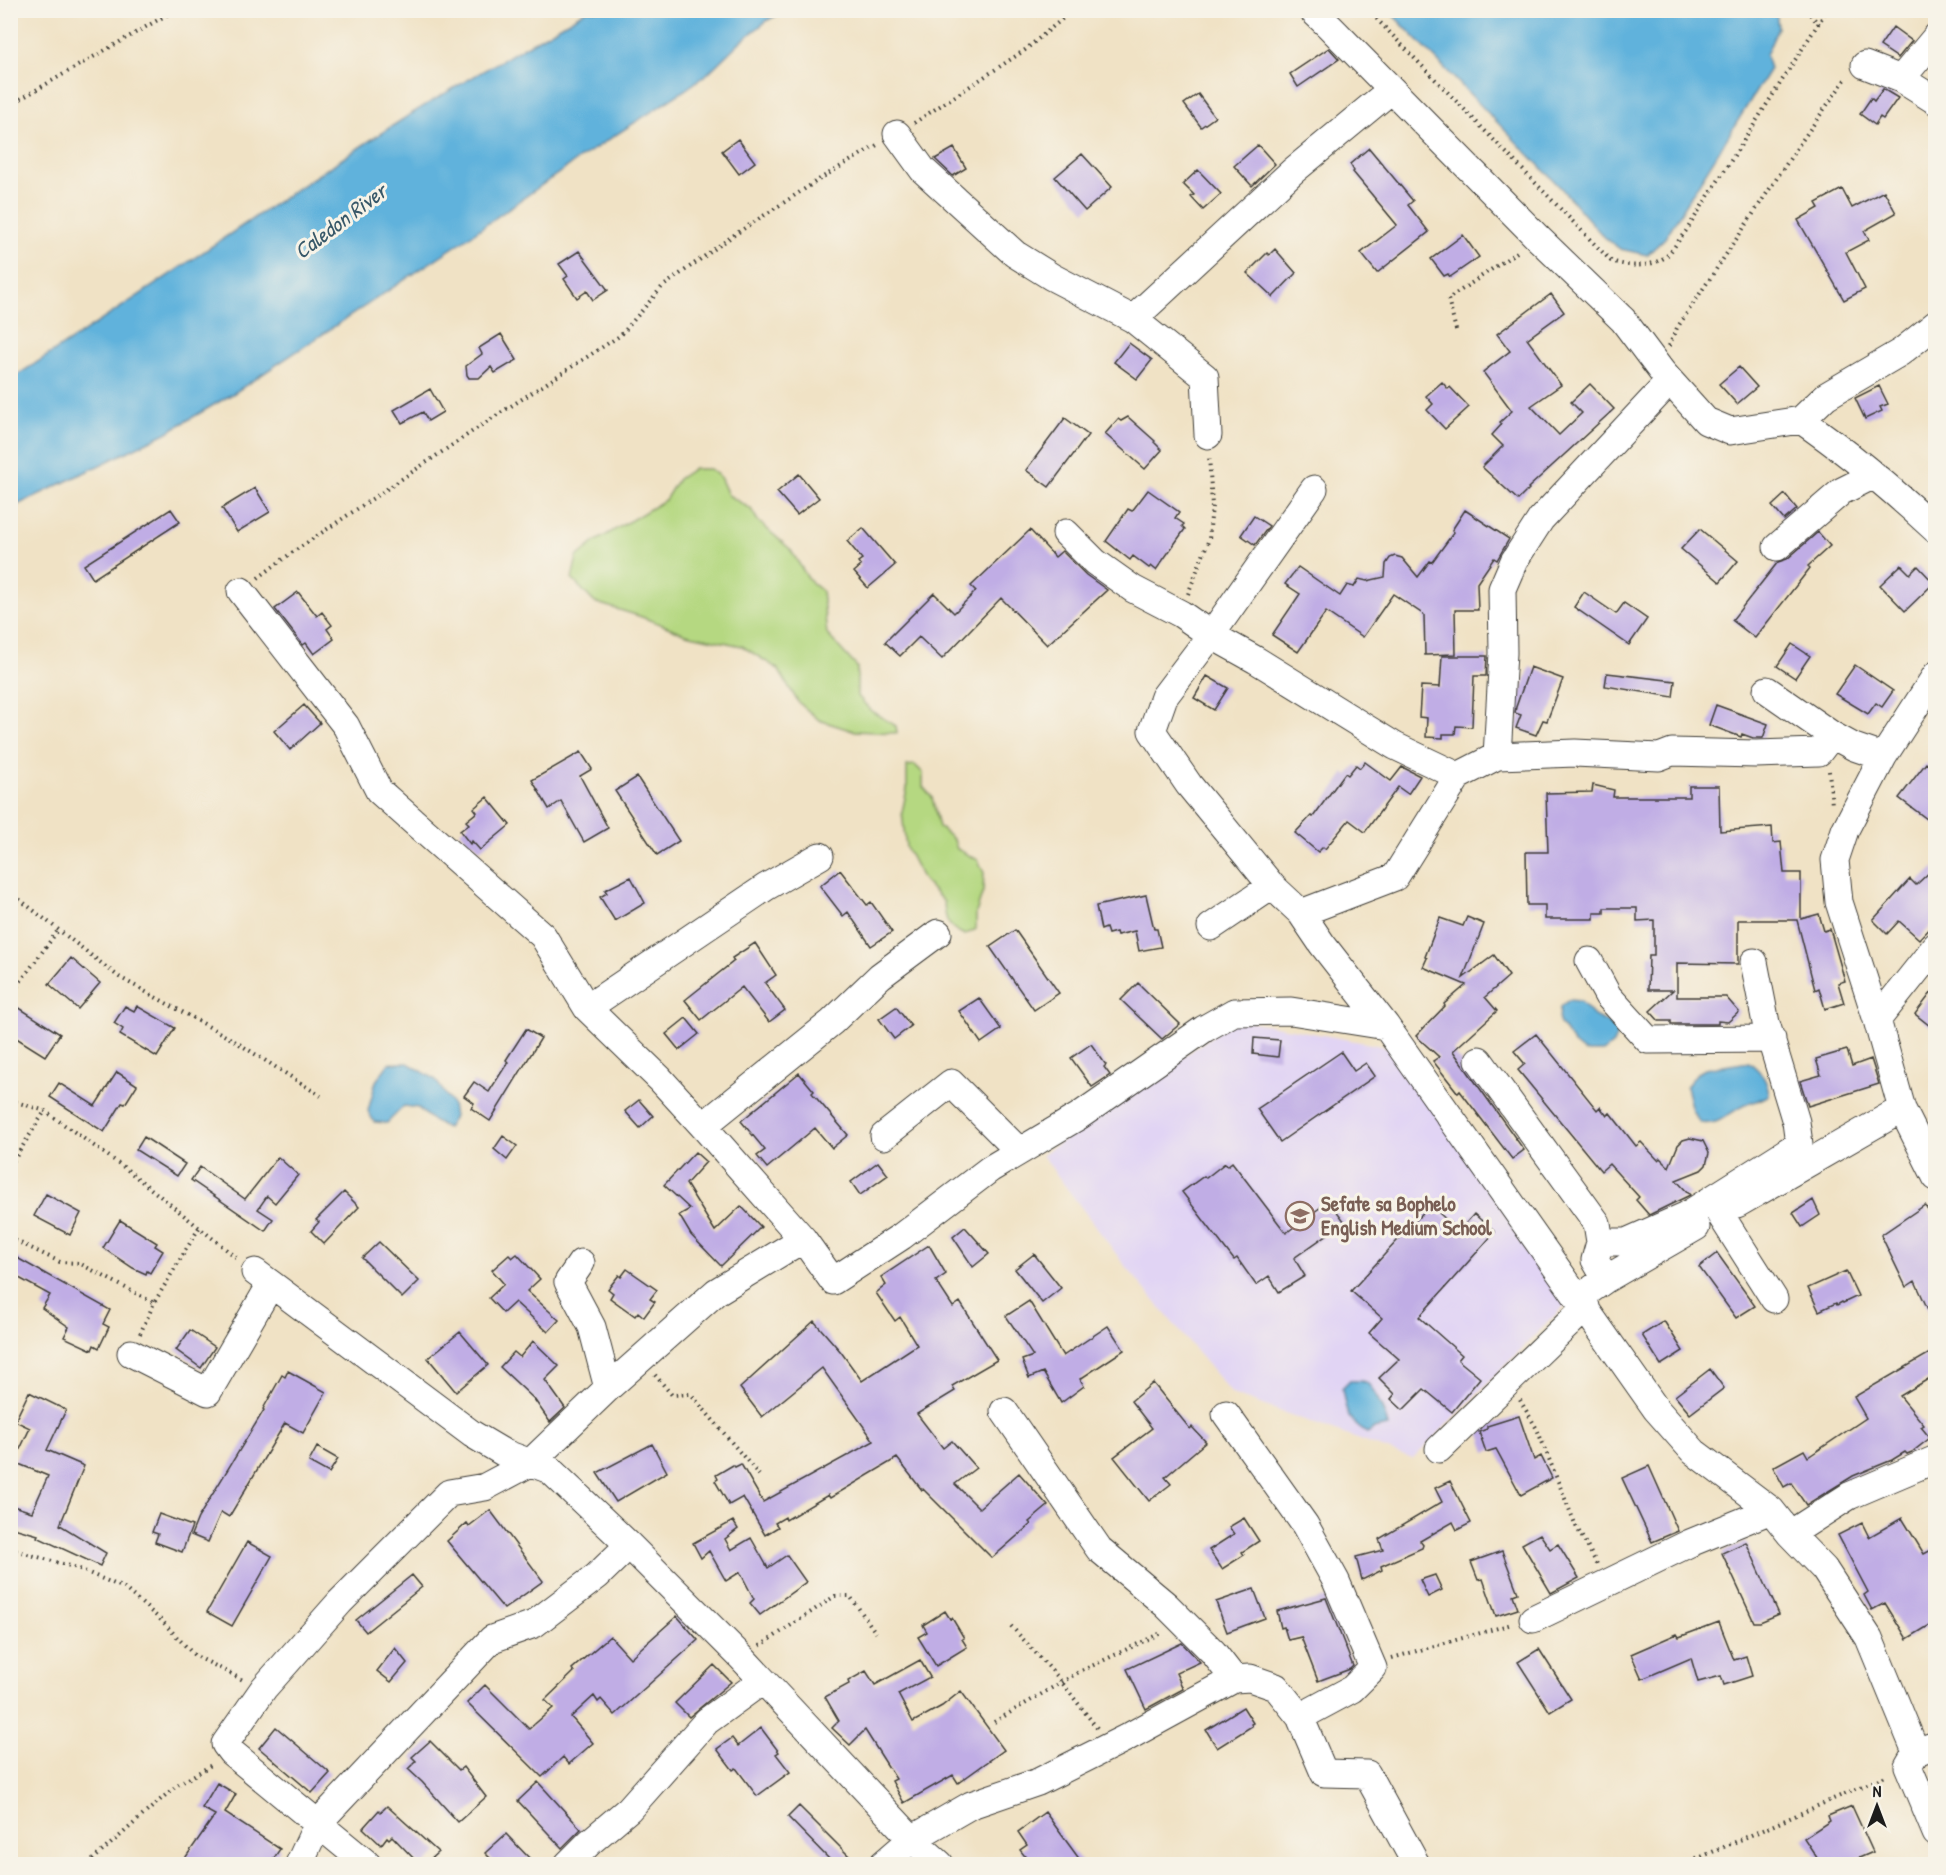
<svg xmlns="http://www.w3.org/2000/svg" width="1946" height="1875" font-family="'Patrick Hand',sans-serif">
<rect width="100%" height="100%" fill="#f7f3e8"/>
<filter id="ink" filterUnits="userSpaceOnUse"><feTurbulence type="fractalNoise" baseFrequency=".0167" numOctaves="2"/><feDisplacementMap in="SourceGraphic" scale="12" xChannelSelector="R" yChannelSelector="G"/><feConvolveMatrix kernelMatrix="1 2 1 2 8 2 1 2 1" color-interpolation-filters="sRGB"/></filter>
<filter id="wash" filterUnits="userSpaceOnUse"><feTurbulence type="fractalNoise" baseFrequency=".008" numOctaves="4" result="noise"/><feDisplacementMap in="SourceGraphic" scale="24" xChannelSelector="R" yChannelSelector="G"/><feGaussianBlur stdDeviation="1.35" result="paint"/><feColorMatrix in="noise" values="0 0 0 0 0 0 0 0 0 0 0 0 0 0 0 0 0 1.4 0 .05"/><feComposite in="paint" operator="in"/></filter>
<g filter="url(#wash)">
<rect width="100%" height="100%" fill="#f0e2c5"/>
<path fill="#e1d4f4" d="M1237,1019L1392,1048L1569,1301L1413,1459L1232,1394L1123,1263L1042,1155Z"/>
<path fill="#b5d881" stroke="#687a4e" stroke-width="1.5" d="M693,469H710L720,477L728,495L751,509L758,521L790,549L809,580L822,591L827,634L857,667V695L871,711L896,726L897,733L853,731L819,720L798,702L778,669L742,646L686,634L639,616L594,602L572,579L577,557L596,541L665,500L678,479Z
M915,765L923,773V787L932,797L939,827L954,840L957,849L978,860L984,873L983,891L976,913V929L965,935C947,927 945,921 944,902L923,880L906,847L902,812L907,789V766Z"/>
<path fill="#61b2dc" stroke="#3e677c" stroke-width="1.5" d="M587,10L785,11L768,20L739,43L707,74L685,90L580,158L460,243L234,393L166,433L11,508V379C146,294 276,200 411,114C468,78 529,46 587,10Z
M1776,10L1778,28L1766,55L1770,69L1665,238L1647,255L1620,249L1603,236L1561,188L1389,11Z
M1569,1000L1580,1001L1594,1016L1619,1029L1613,1044L1603,1052H1584L1573,1043L1559,1022L1560,1007Z
M1749,1062C1760,1070 1768,1081 1769,1095C1761,1100 1753,1102 1745,1105C1727,1113 1721,1126 1700,1123L1692,1110L1686,1087L1696,1074L1705,1069Z
M389,1063H408L435,1079L452,1104L454,1117L447,1128L433,1121L418,1108L404,1106L387,1123L374,1122L368,1111L376,1081Z
M1350,1381C1356,1381 1365,1380 1369,1385C1376,1391 1386,1417 1388,1426L1373,1429L1367,1433C1347,1421 1346,1412 1342,1389Z"/>
<g id="blocks">
<path fill="#c0ade5" d="M1893,27L1912,41L1898,58L1880,46Z
M1329,48L1339,59L1298,87L1290,74Z
M1883,89L1898,98L1883,119L1880,117L1875,125L1860,114L1871,98L1874,101Z
M1198,94L1215,117L1201,127L1184,104Z
M738,139L755,162L739,174L722,151Z
M1258,145L1275,164L1252,186L1234,166Z
M954,148L966,168L953,176L935,159Z
M1369,148L1413,201L1408,205L1429,232L1377,273L1361,253L1397,225L1353,172L1354,171L1350,164Z
M1082,154L1112,187L1085,211L1055,177Z
M1198,170L1221,194L1203,210L1191,197L1194,195L1183,184Z
M1842,189L1852,208L1884,191L1896,213L1864,231L1869,240L1846,252L1865,289L1844,300L1798,220L1819,208L1816,203Z
M1463,235L1479,257L1450,277L1448,274L1444,276L1431,259Z
M1275,249L1296,273L1273,297L1247,273L1267,253L1269,255Z
M579,251L608,290L593,300L587,291L577,298L564,279L568,276L559,264Z
M1551,294L1564,312L1527,339L1561,385L1531,406L1559,435L1582,413L1571,402L1590,384L1614,409L1528,488L1529,489L1518,500L1482,467L1503,446L1492,435L1502,424L1500,422L1512,411L1483,372L1510,351L1497,334Z
M501,334L517,360L495,373L491,367L479,378H469L467,375L466,366L482,354L479,348Z
M1129,343L1152,360L1137,379L1114,362Z
M1739,367L1757,387L1737,404L1719,384Z
M1442,382L1448,389L1450,387L1469,407L1445,429L1427,410L1433,404L1426,396Z
M1879,386L1888,404L1880,407L1882,411L1865,419L1855,398Z
M430,389L443,412L428,421L423,412L402,423L394,410Z
M1128,417L1155,441L1154,442L1162,450L1145,469L1105,434L1118,419L1121,421Z
M1065,418L1088,435L1049,487L1026,470Z
M799,474L819,498L797,515L777,492Z
M255,488L270,512L237,532L222,508Z
M1148,490L1179,512L1175,518L1184,524L1182,526L1185,529L1156,570L1151,566L1149,568L1133,556L1130,560L1106,541L1128,509L1132,511Z
M1785,494L1797,509L1784,520L1772,506Z
M171,509L180,522L93,579L84,565Z
M1465,510L1509,539L1497,560L1494,558L1477,583L1478,610H1455L1456,654L1425,655L1424,615L1393,594L1363,637L1326,612L1298,652L1272,635L1300,594L1285,584L1298,567L1340,596L1347,585L1354,587L1359,579L1367,581L1385,577L1386,564L1390,558L1395,556L1402,558L1418,577L1430,561L1432,562L1454,532L1452,530Z
M1254,516L1269,526L1255,545L1241,535Z
M863,528L895,565L868,588L854,572L861,566L858,562L862,559L847,541Z
M1700,529L1738,561L1720,582L1681,549Z
M1030,530L1055,557L1062,551L1086,575L1107,590L1047,645L1001,598L942,659L919,637L900,656L885,642L934,593L954,613L976,591L971,586Z
M1818,532L1830,546L1808,566L1810,568L1755,638L1732,620L1778,562L1787,559Z
M1901,565L1910,574L1918,566L1934,583L1905,611L1880,585Z
M298,592L317,616L322,612L332,625L327,629L334,639L314,654L306,643L303,645L275,609Z
M1584,592L1616,614L1624,603L1647,619L1629,645L1574,607Z
M1792,644L1810,656L1795,678L1777,666Z
M1442,656H1487L1486,676H1474L1472,727L1456,726L1455,734H1443V738L1426,737L1427,718L1419,717L1421,686L1440,687Z
M1855,665L1893,691L1882,707L1876,703L1868,714L1835,694Z
M1530,667L1563,679L1547,721L1543,720L1536,735L1516,728L1521,715L1515,713L1516,707Z
M1607,673L1675,681L1673,697L1605,686Z
M1207,676L1228,688L1214,710L1194,698Z
M304,705L320,723L290,750L274,731Z
M1716,705L1768,724L1763,738H1753L1742,734L1741,737L1709,725Z
M581,752L592,769L580,776L608,828L584,842L561,801L549,809L532,780Z
M1365,762L1391,781L1402,767L1420,776L1408,794L1398,787L1365,832L1349,820L1325,849L1323,847L1318,852L1295,833L1311,816L1313,817L1345,773L1348,775L1356,765L1360,768Z
M1926,763L1935,770V825L1899,798Z
M637,777L679,841L657,855L615,791Z
M1593,785L1614,790L1613,797H1689V786H1719L1720,831L1772,827L1773,843L1781,842L1784,873H1801V919L1819,914L1824,931L1830,929L1845,981L1838,983L1844,1003L1825,1009L1819,988L1815,990L1797,920H1738V964L1677,963V997H1726L1739,1012L1728,1022L1718,1021V1024H1671V1021H1659L1650,1011L1673,990H1648L1649,955H1654V920L1637,921V908H1604V913H1594V919H1545V905H1527L1526,852H1548L1546,793L1592,792Z
M487,797L510,825L480,850L472,841L470,844L460,831L469,824L466,821L477,812L474,808Z
M1935,867V922L1919,939L1899,921L1887,934L1873,920L1910,879L1916,885Z
M840,870L867,905L871,902L892,932L871,946L848,912L843,916L820,886Z
M631,877L645,903L615,921L600,897L607,893L605,890Z
M1146,895L1154,929H1157L1161,947L1139,951L1135,931L1117,935L1116,932L1108,934L1106,928L1101,930L1096,906Z
M1467,917L1484,924L1463,978L1494,955L1509,976L1485,997L1497,1011L1453,1051L1524,1150L1512,1159L1460,1091L1458,1093L1433,1061L1439,1057L1416,1036L1445,1006L1444,1004L1466,985L1423,967L1427,958L1425,957L1440,918L1463,926Z
M1015,930L1059,993L1034,1010L990,947Z
M755,943L776,975L765,983L785,1010L769,1022L742,987L701,1020L685,1000L734,961L732,958Z
M71,958L100,983L78,1009L49,984Z
M1138,983L1180,1024L1162,1039L1121,1000Z
M1935,988V1030L1915,1014Z
M979,998L1001,1029L981,1043L959,1011Z
M10,1002L60,1034L45,1056L10,1034Z
M125,1006L134,1011L137,1006L175,1028L157,1057L120,1035L123,1029L114,1023Z
M896,1007L911,1026L894,1039L879,1019Z
M686,1018L699,1034L679,1050L666,1034Z
M526,1029L541,1038L490,1121L471,1108L474,1103L464,1096L474,1082L489,1092L508,1062L506,1060Z
M1536,1034L1597,1110L1600,1107L1607,1116L1610,1113L1636,1146L1641,1142L1658,1160L1660,1158L1669,1167L1678,1145L1683,1140L1690,1138L1703,1141L1709,1153L1706,1165L1701,1170L1676,1180L1690,1195L1649,1215L1636,1200L1639,1197L1609,1164L1601,1171L1518,1070L1525,1064L1514,1051Z
M1254,1038L1280,1040L1278,1057L1253,1054Z
M1091,1044L1106,1065L1104,1067L1110,1075L1092,1087L1071,1058Z
M1847,1050L1852,1066L1871,1059L1879,1084L1808,1106L1800,1081L1821,1075L1816,1059Z
M1341,1052L1354,1071L1366,1063L1375,1076L1280,1142L1257,1109Z
M117,1072L137,1085L125,1104L122,1103L104,1132L50,1097L59,1083L95,1106Z
M799,1073L814,1091L812,1093L848,1135L832,1148L815,1128L767,1168L757,1156L765,1150L741,1121Z
M639,1100L653,1116L640,1128L625,1111Z
M503,1136L517,1146L507,1160L494,1149Z
M144,1137L185,1164L177,1176L136,1150Z
M695,1152L706,1162L686,1184L715,1231L741,1206L761,1227L721,1266L691,1235L679,1215L690,1209L664,1185Z
M278,1157L298,1175L275,1203L267,1196L258,1209L273,1219L265,1231L191,1180L200,1167L245,1199Z
M878,1162L888,1175L860,1195L851,1182Z
M1232,1162L1286,1233L1329,1201L1345,1222L1294,1258L1305,1276L1279,1292L1269,1276L1256,1285L1237,1258L1234,1260L1182,1192L1204,1176L1206,1178L1225,1163L1227,1166Z
M344,1192L359,1207L324,1244L311,1231L319,1222L316,1220Z
M46,1194L81,1213L70,1235L34,1216Z
M1813,1200L1820,1215L1802,1227L1793,1213Z
M1430,1205L1459,1231L1474,1214L1495,1232L1419,1317L1462,1355L1458,1360L1480,1378L1452,1412L1424,1389L1403,1410L1391,1399L1395,1394L1379,1378L1399,1359L1369,1333L1382,1318L1351,1291Z
M1925,1205L1935,1220V1325L1915,1281L1906,1287L1881,1235Z
M120,1220L157,1243L155,1246L163,1251L150,1273L147,1271L146,1274L133,1268L103,1248Z
M965,1227L989,1254L973,1267L953,1237Z
M379,1242L419,1281L402,1298L362,1258Z
M929,1245L946,1274L936,1281L953,1307L960,1302L997,1360L952,1386L955,1391L917,1414L943,1448L952,1441L976,1468L955,1484L979,1508L1019,1473L1048,1506L1029,1522L1031,1524L992,1558L923,1489L922,1490L897,1458L830,1498L828,1495L786,1520L785,1517L775,1523L778,1527L765,1535L743,1497L729,1505L715,1481L718,1479L716,1475L733,1465L735,1467L741,1464L763,1502L874,1441L822,1368L762,1417L740,1388L814,1321L841,1352L862,1381L917,1345L900,1317L895,1321L876,1293L886,1285L881,1277Z
M1717,1253L1755,1306L1736,1318L1699,1267Z
M10,1254L110,1310L103,1324L109,1327L99,1348L94,1345L92,1350L64,1337L69,1327L42,1308L50,1295L10,1273Z
M517,1254L540,1279L527,1291L559,1320L548,1332L515,1302L503,1313L489,1298L504,1284L492,1270L509,1255L512,1258Z
M1034,1254L1061,1288L1042,1303L1015,1269Z
M627,1269L657,1290L650,1299L655,1302L644,1317L638,1312L635,1316L610,1298L613,1293L608,1289L619,1275L621,1277Z
M1846,1271L1858,1296L1843,1303L1842,1302L1837,1305L1836,1303L1819,1311L1808,1288Z
M1029,1301L1063,1356L1108,1326L1124,1350L1080,1379L1084,1386L1061,1403L1043,1372L1029,1378L1022,1360L1033,1356L1006,1316Z
M1664,1321L1683,1351L1661,1365L1642,1335Z
M190,1330L215,1347L201,1368L176,1350Z
M460,1332L488,1365L456,1392L428,1358Z
M533,1341L559,1366L545,1380L565,1408L550,1422L534,1399L500,1367L514,1352L520,1357Z
M1935,1350V1375L1900,1396L1924,1425L1921,1427L1930,1438L1912,1452L1907,1454L1905,1452L1892,1460L1853,1476L1806,1505L1791,1483L1784,1487L1773,1467L1804,1450L1808,1457L1866,1418L1854,1397Z
M1710,1369L1724,1388L1690,1414L1675,1396Z
M288,1371L326,1392L303,1433L285,1423L229,1517L221,1512L208,1542L191,1535L198,1518L264,1410L263,1409L282,1375L285,1377Z
M1153,1383L1190,1429L1192,1427L1206,1442L1165,1477L1171,1484L1149,1501L1114,1457L1152,1428L1131,1401Z
M29,1392L66,1410L47,1450L84,1466L60,1525L106,1553L100,1566L37,1537L38,1535L10,1527V1505L32,1512L48,1476L14,1462L30,1428L15,1421Z
M1519,1416L1534,1460L1541,1456L1552,1478L1521,1495L1496,1449L1486,1452L1479,1432L1487,1429V1426Z
M652,1444L667,1472L616,1502L597,1473Z
M317,1447L338,1459L329,1473L309,1462Z
M1649,1466L1678,1531L1652,1542L1622,1478Z
M1450,1481L1471,1523L1457,1530L1453,1522L1420,1541L1423,1545L1422,1548L1381,1566L1382,1570L1362,1580L1356,1557L1383,1550L1379,1539L1442,1502L1435,1488Z
M490,1510L543,1581L504,1609L447,1541L467,1523L469,1526Z
M159,1514L192,1526L182,1552L155,1542L158,1534L152,1532Z
M1244,1518L1259,1541L1242,1552L1244,1555L1222,1569L1209,1550L1234,1534L1229,1527Z
M1902,1518L1924,1554L1935,1548V1622L1907,1639L1885,1603L1872,1610L1864,1595L1868,1592L1838,1535L1862,1523L1869,1537Z
M733,1521L738,1529L725,1539L731,1550L751,1538L768,1568L787,1555L806,1582L760,1615L750,1603L754,1599L740,1572L726,1581L709,1551L701,1558L693,1543Z
M1540,1534L1550,1549L1558,1544L1579,1578L1551,1593L1522,1544Z
M247,1542L272,1556L232,1626L207,1612Z
M1746,1542L1779,1614L1760,1622H1754L1722,1553Z
M1502,1551L1518,1593L1513,1595L1518,1609L1496,1616L1483,1579L1478,1580L1471,1562Z
M412,1575L422,1587L366,1632L356,1620Z
M1435,1575L1442,1590L1428,1597L1420,1580Z
M1254,1589L1265,1618L1227,1632L1216,1602Z
M1326,1598L1353,1666L1350,1669L1318,1681L1301,1637L1288,1640L1284,1627L1281,1628L1277,1611Z
M945,1611L950,1619L952,1618L964,1638L962,1639L967,1647L936,1666L918,1637L927,1632L923,1625Z
M677,1616L698,1640L615,1715L601,1699L598,1702L594,1696L571,1717L593,1743L569,1764L563,1757L542,1777L467,1703L485,1685L529,1729L553,1708L545,1700L574,1672L572,1669L610,1636L630,1658Z
M1719,1622L1734,1660L1746,1656L1752,1676L1724,1685L1721,1676L1698,1682L1691,1658L1642,1679L1631,1654L1677,1634L1679,1637Z
M1182,1643L1200,1662L1176,1673L1183,1689L1146,1709L1127,1669Z
M395,1648L407,1663L391,1682L377,1671Z
M1539,1649L1571,1699L1550,1712L1518,1662Z
M920,1660L930,1677L898,1694L913,1722L942,1706L961,1691L1004,1750L958,1783L953,1775L904,1803L892,1781L896,1779L865,1730L850,1745L832,1728L839,1721L825,1697L849,1684L848,1681L866,1671L875,1685Z
M714,1665L731,1682L689,1717L675,1703Z
M1243,1707L1253,1723L1251,1724L1252,1726L1217,1748L1206,1730Z
M276,1727L330,1773L312,1793L259,1748Z
M761,1728L779,1752L776,1754L790,1772L757,1796L736,1768L733,1770L717,1749L732,1738L738,1746Z
M430,1741L459,1770L463,1767L486,1797L458,1822L422,1782L408,1769L416,1761L412,1757Z
M538,1782L581,1829L562,1848L518,1801Z
M217,1783L236,1794L225,1813L280,1849L270,1864H181L215,1815L202,1808Z
M387,1806L438,1852L425,1864H419L392,1836L389,1839L387,1837L381,1845L363,1828L379,1810L381,1812Z
M799,1806L857,1864H834L788,1817Z
M1852,1806L1873,1852L1845,1864H1821L1804,1838L1830,1821L1828,1816Z
M1045,1812L1083,1864H1031L1020,1850L1027,1845L1018,1832Z
M506,1834L535,1864H496L485,1853Z"/>
</g>
</g>
<g filter="url(#ink)">
<use href="#blocks" fill-opacity="0" stroke="#3c3a35" stroke-width="1.5"/>
<g fill="none" stroke-linecap="round" stroke-linejoin="round">
<g stroke="#3c3a35" stroke-width="29">
<path id="minor" d="M1312,10L1330,27L1538,238L1623,320L1662,372L1706,421L1730,431L1801,420L1826,396L1901,352L1936,324
M1865,65L1901,79L1936,101
M1901,79L1936,37
M897,134L923,170L1015,254L1052,277L1133,319L1205,377L1208,435
M1133,319L1293,171L1391,90
M1801,420C1849,453 1893,490 1936,530
M1314,489L1211,635L1164,697L1152,731L1189,785L1272,886L1301,913L1322,944L1386,1026L1656,1409L1694,1452L1771,1510L1790,1534L1824,1569L1869,1638L1916,1752
M1066,533L1095,562L1133,589L1181,614L1211,635L1256,660L1395,746L1458,776
M1777,547L1842,491L1874,475
M241,591L346,726L379,791L543,936L587,1008L660,1079L703,1126L803,1239L833,1281L902,1236L990,1169L1079,1116L1204,1029L1234,1012L1291,1011L1386,1026
M1936,675L1883,757L1845,830L1835,860L1839,902L1877,1020L1902,1109L1936,1177
M1767,690L1832,735L1854,747L1883,757
M1497,756L1575,753L1659,757L1672,752L1756,754L1819,752L1832,735
M1301,913L1395,877L1458,776L1497,756L1503,653L1502,589L1514,561L1541,519L1670,381
M1211,927L1272,886
M1589,961L1608,996L1648,1040L1772,1039
M587,1008L766,887L820,856
M1877,1020L1936,946
M1479,1060L1597,1223L1600,1242L1595,1260L1606,1279
M703,1126L832,1022L880,976L938,933
M884,1136L951,1083L1019,1151
M1737,1204L1902,1109
M1720,1214L1774,1299
M1600,1242H1626L1687,1215L1799,1144L1796,1122L1766,1023L1754,962
M581,1263L568,1282L592,1327L608,1388
M255,1272L472,1434L504,1453L550,1470L629,1545L742,1658L912,1839L940,1864
M1579,1298L1606,1279L1696,1227
M131,1353L208,1392L271,1284
M1004,1411L1099,1549L1166,1605L1213,1652L1234,1679
M1226,1414L1305,1525L1336,1581L1373,1668L1352,1689L1300,1717
M1439,1449L1586,1307
M1790,1534L1849,1496L1936,1459
M1533,1619L1690,1543L1771,1510
M1936,1745L1916,1752L1908,1766L1936,1833
M299,1864L318,1823L492,1639L534,1624L597,1576L629,1545
M367,1864L231,1752L225,1744L264,1688L340,1602L449,1493L485,1487L530,1463L608,1388L716,1292L803,1239
M568,1864L590,1842L629,1809L707,1721L762,1681
M883,1864L912,1839L971,1805L1038,1782L1126,1738L1234,1679L1250,1678L1276,1687L1300,1717L1324,1773L1367,1774L1416,1864"/>
</g>
<path stroke="#3c3a35" stroke-width="4" stroke-dasharray="1.5 4.5" stroke-linecap="butt" d="M1368,10L1611,261C1629,267 1647,268 1664,258C1672,252 1679,239 1686,231L1827,10
M1806,10L1819,24
M10,105L175,10
M914,123L1025,50L1073,10
M1456,330L1448,299L1520,250
M1669,346L1677,328L1801,142L1847,77
M258,578L290,554L491,419L621,335L662,287L731,237L823,177L877,145
M1188,594L1209,539L1212,506L1209,455
M1829,771L1832,805
M10,892L119,977L233,1040L321,1096
M10,996L59,929
M10,1100L45,1111L125,1168L237,1258
M10,1166L45,1111
M10,1238L60,1262L79,1263L154,1303
M140,1334L154,1303L199,1228
M655,1375L672,1395L691,1394L759,1475
M1520,1400L1537,1429L1576,1526L1597,1564
M10,1549L77,1568L124,1588L162,1621L194,1655L243,1680
M1011,1626L1057,1676L1097,1728
M760,1646L835,1596H850L876,1633
M1392,1658L1512,1624
M994,1722L1079,1672L1161,1633
M88,1864L176,1786L213,1764
M1685,1864L1888,1775"/>
<use href="#minor" stroke="#fff" stroke-width="27"/>
</g>
</g>
<defs>
<g id="school-ring" transform="scale(1.5)"><circle r="9.5" fill="#f7f3e8" stroke="#8d6e63" stroke-width="1.5"/><path d="M0-5L7-2L0 1L-7-2ZM-4 1L0 2.5L4 1V4Q0 6-4 4Z" fill="#8d6e63"/></g>
</defs>
<g fill-rule="evenodd">
<use href="#school-ring" x="1300" y="1216"/>
</g>
<g text-anchor="middle" stroke-width="6" stroke-linejoin="round" paint-order="stroke">
<g font-size="21" font-weight="bold" fill="#785e54" stroke="#f7f3e8" text-anchor="start">
<text x="1321" y="1211">Sefate sa Bophelo<tspan x="1321" dy="24">English Medium School</tspan></text>
</g>
<g font-size="22" font-style="italic" fill="#385869" stroke="#f7f3e8">
<text transform="translate(340 221) rotate(-37)" y="8">Caledon River</text>
</g>
</g>
<rect width="1946" height="1875" fill="none" stroke="#f7f3e8" stroke-width="36"/>
<g transform="translate(1877 1806)" stroke="#f7f3e8" stroke-width="4.5" paint-order="stroke">
<path d="M0-4.5L10 22L0 15L-10 22Z" fill="#1c1c1c"/>
<text y="-9" font-size="16" font-weight="bold" text-anchor="middle" fill="#1c1c1c">N</text>
</g>
</svg>
